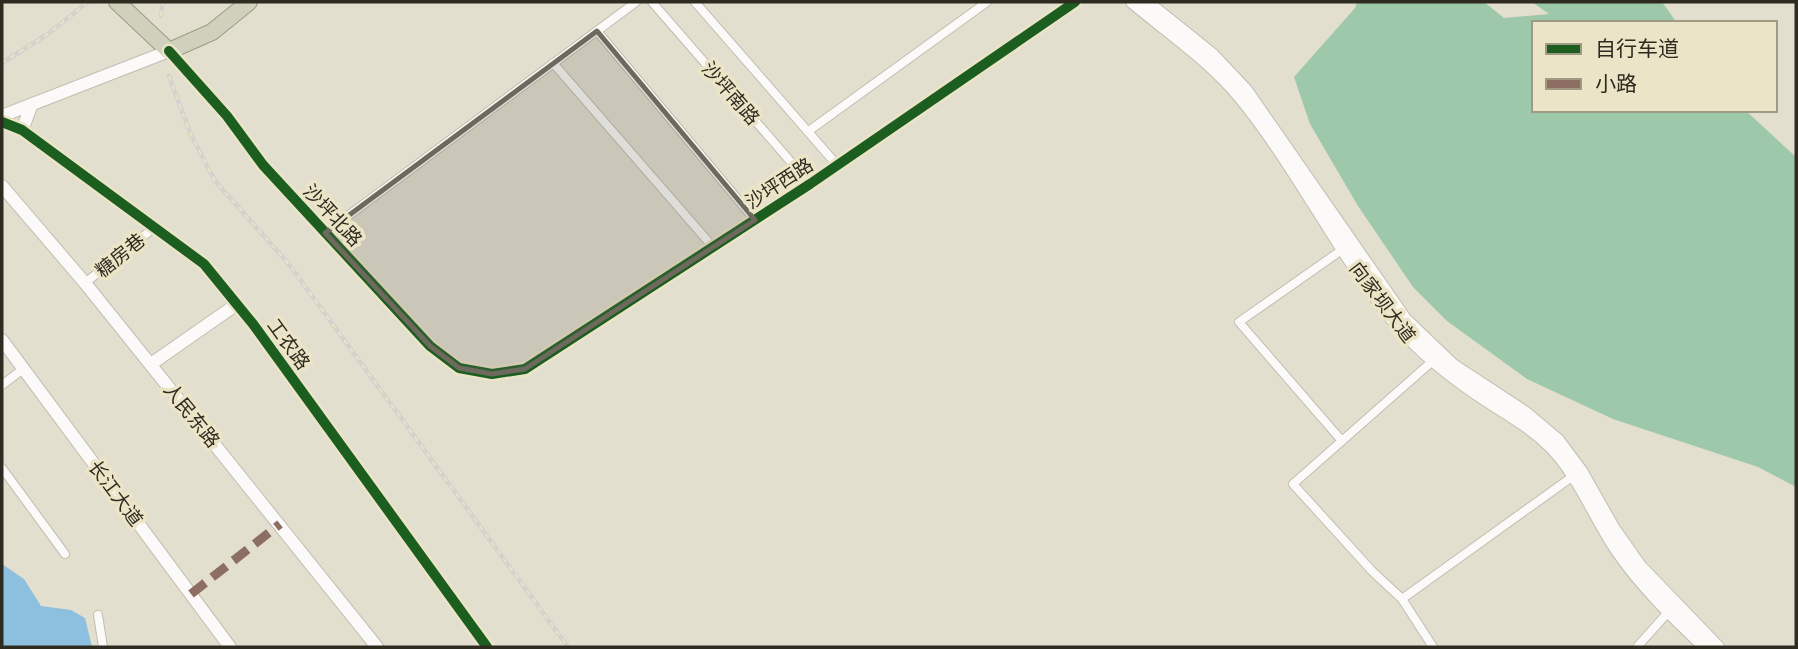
<svg xmlns="http://www.w3.org/2000/svg" width="1798" height="649" font-family="'Archivo Narrow','Noto Sans SC',sans-serif">
<rect width="100%" height="100%" fill="#e3dfcf"/>
<path fill="#9dc8aa" d="M1357,2H1484L1504,18L1549,14L1532,2H1662L1677,23H1534V110H1745L1796,157V487L1758,467L1613,419L1527,379L1447,321L1413,287L1358,206L1310,124L1294,77L1355,8Z"/>
<path fill="#8cc0de" d="M2,564L24,579L41,606L71,610L85,618L92,647H2Z"/>
<g fill="none" stroke-linecap="round" stroke-linejoin="round">
<g stroke="#c0bdb1" stroke-width="10">
<path id="street" d="M652,2L810,184
M695,2L837,165
M597,31L755,220
M169,51L227,116L263,165L430,346L459,368L492,374L525,369L810,184L1075,2
M553,63L713,247
M2,122L22,130L204,264L253,324L487,647
M810,130L987,2
M325,233L636,2
M85,283L155,227
M2,385L23,369
M1342,441L1239,322L1346,247
M2,468L65,554
M1402,599L1576,474
M98,615L103,647
M1433,647L1402,599L1372,571L1293,484L1436,358
M1637,647L1671,609"/>
</g>
<g stroke="#c0bdb1" stroke-width="14">
<path id="secondary" d="M1132,2C1168,32 1208,59 1239,96C1295,164 1334,245 1388,314C1412,345 1442,370 1474,392C1500,410 1528,424 1551,447C1579,476 1594,516 1616,549C1641,586 1673,617 1705,647
M1147,2L1213,55L1246,90L1405,319L1453,365L1526,413L1558,440L1581,471L1614,529L1640,566L1718,647
M2,116L169,51
M22,130L32,104
M2,186L85,283L377,647
M2,340L230,647
M151,364L237,304"/>
</g>
<g stroke="#9c9c83" stroke-width="18">
<path id="highway" d="M117,2L169,51L212,32L249,2"/>
</g>
<use href="#street" stroke="#fbfaf8" stroke-width="8"/>
<use href="#secondary" stroke="#fbfaf8" stroke-width="12"/>
<use href="#highway" stroke="#d0d1bd" stroke-width="16"/>
<g stroke="#d4d2cd" stroke-width="4.5">
<path id="rail" d="M161,16L163,2
M2,63L48,34L88,2
M169,76L191,135L215,181L288,263L568,647"/>
</g>
<use href="#rail" stroke="#ebe4c7" stroke-width="2" stroke-dasharray="5" stroke-linecap="butt"/>
<path stroke="#8d6e63" stroke-width="9" stroke-dasharray="18 9" stroke-linecap="butt" d="M191,594L280,524"/>
<g stroke="#ebe4c7" stroke-width="15">
<path id="cycleway" d="M169,51L227,116L263,165L430,346L459,368L492,374L525,369L810,184L1075,2
M2,122L22,130L204,264L253,324L487,647"/>
</g>
<use href="#cycleway" stroke="#1b5e20" stroke-width="10"/>
</g>
<path fill="#6d6a5d" fill-opacity="0.2" stroke="#6d6a5d" stroke-width="5" stroke-linejoin="round" d="M597,31L755,220L525,369L492,374L459,368L430,346L325,233Z"/>
<g text-anchor="middle" stroke-width="7" stroke-linejoin="round" paint-order="stroke">
<g font-size="19" fill="#2e2b20" stroke="#ebe4c7">
<text transform="translate(731 93) rotate(49)" y="7">沙坪南路</text>
<text transform="translate(779 183) rotate(-33)" y="7">沙坪西路</text>
<text transform="translate(333 215) rotate(47)" y="7">沙坪北路</text>
<text transform="translate(120 255) rotate(-39)" y="7">糖房巷</text>
<text transform="translate(1383 302) rotate(53)" y="7">向家坝大道</text>
<text transform="translate(289 344) rotate(54)" y="7">工农路</text>
<text transform="translate(192 415) rotate(51)" y="7">人民东路</text>
<text transform="translate(116 493) rotate(53)" y="7">长江大道</text>
</g>
</g>
<rect width="1798" height="649" fill="none" stroke="#2e2b20" stroke-width="7"/>
<rect x="1532" y="21" width="245" height="91" fill="#ebe4c7" stroke="#9f9a84" stroke-width="2"/>
<rect x="1546" y="44" width="35" height="10" fill="#1b5e20" stroke="#9f9a84" stroke-width="2"/>
<text x="1595" y="56" font-size="21" fill="#2e2b20">自行车道</text>
<rect x="1546" y="79" width="35" height="10" fill="#8d6e63" stroke="#9f9a84" stroke-width="2"/>
<text x="1595" y="91" font-size="21" fill="#2e2b20">小路</text>
</svg>
